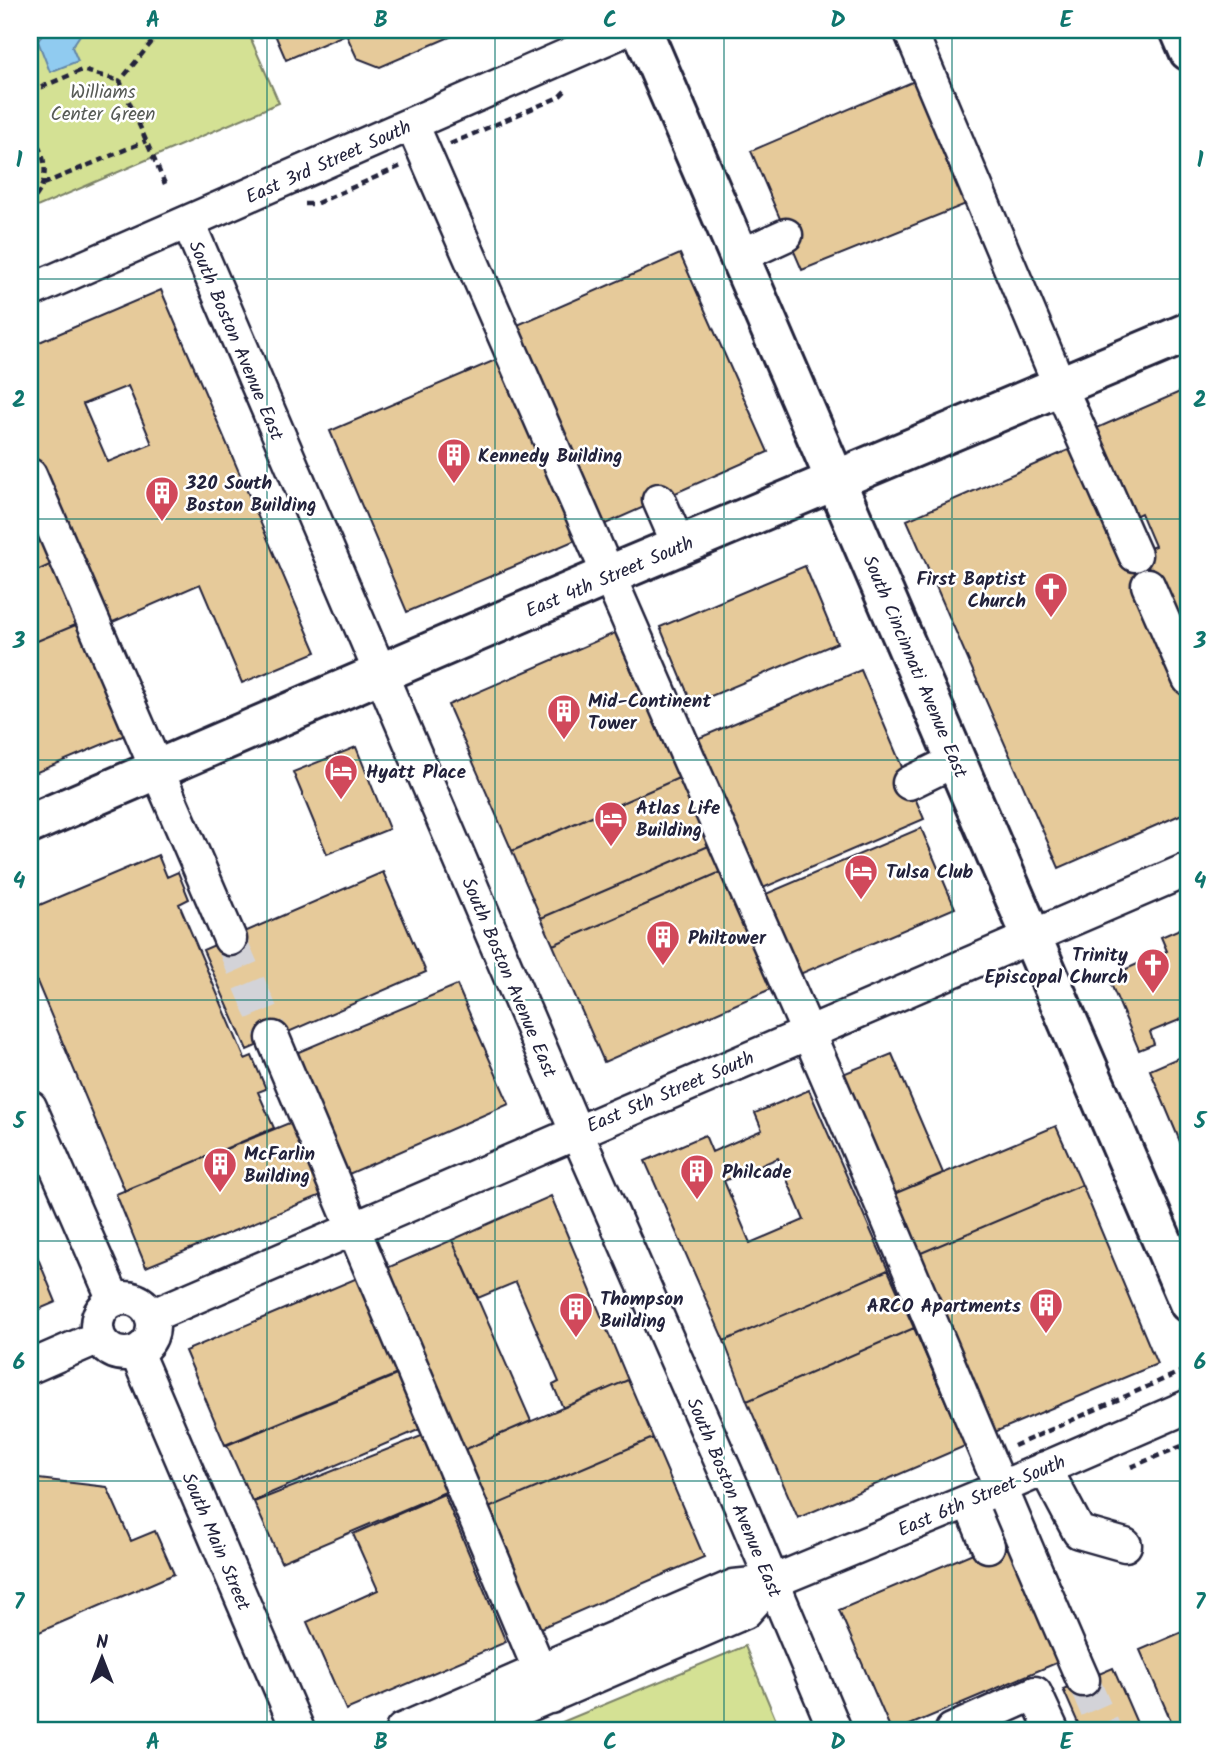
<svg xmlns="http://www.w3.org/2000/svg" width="1219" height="1760" font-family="Kalam,sans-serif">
<rect width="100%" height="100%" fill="#fff"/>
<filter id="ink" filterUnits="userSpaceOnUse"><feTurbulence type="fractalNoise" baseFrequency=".0143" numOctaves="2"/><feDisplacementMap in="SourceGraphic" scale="14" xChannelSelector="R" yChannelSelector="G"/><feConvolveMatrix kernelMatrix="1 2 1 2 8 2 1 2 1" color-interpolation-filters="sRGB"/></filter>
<g filter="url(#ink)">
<path fill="#d4e194" stroke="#7b8268" stroke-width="2" d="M30,30H247L279,103L30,210Z
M745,1646L780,1730H543Z"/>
<path fill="#90cbf0" stroke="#6487a8" stroke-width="2" d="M45,30H81L82,32L72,47L78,61L50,72L38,41Z"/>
<path fill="#e6ca9a" stroke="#22223b" stroke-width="2" fill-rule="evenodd" d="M273,30H466L380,67L357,58L346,34L286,60Z
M919,79L971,202L802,270L751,151Z
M680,254L768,452L601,526L513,327Z
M161,290L316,652L242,683L200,584L106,625L30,447V346ZM128,386L152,444L108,462L83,404Z
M500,358L578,539L407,612L330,431Z
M1189,388V649L1140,589L1189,703V811L1059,868L907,520L1073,448L1122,560L1155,546L1141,513L1135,516L1097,428Z
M30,511L52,564L30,574Z
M52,564L78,624L30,644V574Z
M805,566L837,643L692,704L660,627Z
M78,624L125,735L30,775V644Z
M617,632L681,777L512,851L448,705Z
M861,670L924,819L756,891L692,741Z
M356,747L389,829L327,854L293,772Z
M681,777L711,845L541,918L512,851Z
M921,828L955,908L800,974L766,894Z
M711,845L723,871L553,945L541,918Z
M158,855L167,877L178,872L189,899L179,904L245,1059L252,1056L266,1089L258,1092L274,1128L125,1191L30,965V909Z
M723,871L773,988L604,1062L553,945Z
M383,872L426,972L247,1050L203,950Z
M1189,925V1016L1150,1032L1154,1044L1139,1050L1108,977L1167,951L1161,937Z
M457,985L509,1104L342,1177L289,1056Z
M892,1054L943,1173L889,1196L838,1076Z
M1187,1054L1189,1058V1163L1150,1070Z
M809,1090L888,1270L724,1341L645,1161L705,1135L712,1152L762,1130L755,1113ZM778,1158L804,1220L750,1243L724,1181Z
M294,1121L324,1194L146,1267L116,1194Z
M1056,1126L1082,1185L914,1256L889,1196Z
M1082,1185L1157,1364L990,1434L914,1256Z
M551,1196L628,1380L563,1408L553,1385L559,1382L516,1282L478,1298L452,1240Z
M30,1239L56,1302L30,1313Z
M452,1240L531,1421L459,1452L380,1271Z
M888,1270L914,1328L747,1401L724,1341Z
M362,1276L402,1372L225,1445L185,1351Z
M914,1328L965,1446L798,1518L747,1401Z
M399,1374L423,1428L252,1501L227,1445Z
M628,1380L653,1438L484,1510L459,1452Z
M424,1435L450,1490L281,1562L254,1502Z
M653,1438L704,1557L536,1630L484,1510Z
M30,1478L107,1487L131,1541L155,1531L174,1574L30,1636Z
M444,1494L506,1642L346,1710L307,1622L378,1590L353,1534Z
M1008,1538L1061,1661L898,1730H891L839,1610Z
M1189,1629V1730H1175L1140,1650Z
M1113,1668L1140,1730H1081L1063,1689Z"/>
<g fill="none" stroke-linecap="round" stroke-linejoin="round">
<path stroke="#d3d3d8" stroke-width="32" stroke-dasharray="32 16" stroke-linecap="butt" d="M230,939L273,1038
M1083,1680L1105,1730"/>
<g stroke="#22223b" stroke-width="37">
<path id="minor" d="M910,30L1060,386L1135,555
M412,124C541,427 675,728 807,1030C901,1246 989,1464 1083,1680
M188,222L576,1131L741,1507L835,1730
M740,256L786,235
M30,291L625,30
M30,475L230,939
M659,500L679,546
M1148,585L1189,679
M909,783L956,760
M273,1038L551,1697
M30,1107L114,1300
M97 1326a28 28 0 1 1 56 0a28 28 0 1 1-56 0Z
M151,1316L1189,869
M136,1352L298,1730
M30,1367L99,1337
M1045,1468L1079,1532L1125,1545
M969,1501L988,1546
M402,1730L734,1586L772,1582L1000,1488L1189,1406
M471,1730L745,1612L772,1582
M952,1730L1035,1693L1052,1730"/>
</g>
<g stroke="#22223b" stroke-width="44">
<path id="major" d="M642,30L1189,1303
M1180,30L1189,51
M30,824L607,576L1189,332"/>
</g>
<path stroke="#22223b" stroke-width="4.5" stroke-dasharray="7 5" stroke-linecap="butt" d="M149,30L151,43L120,81L165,184
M30,92L82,70L120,81
M30,136C49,154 50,185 30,203
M450,144L559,97L566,90
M43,184L146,141
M305,204H315L401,166
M1014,1446L1189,1368
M1131,1467L1189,1443"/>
<use href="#minor" stroke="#fff" stroke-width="32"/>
<use href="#major" stroke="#fff" stroke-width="38"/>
</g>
</g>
<path fill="none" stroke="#0f766e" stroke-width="2" stroke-opacity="0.55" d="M267,30V1730M495,30V1730M724,30V1730M952,30V1730M30,279H1189M30,519H1189M30,760H1189M30,1000H1189M30,1241H1189M30,1481H1189"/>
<defs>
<g id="building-pin" transform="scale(1.75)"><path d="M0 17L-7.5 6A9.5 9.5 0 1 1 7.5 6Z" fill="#d1495b" stroke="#fff"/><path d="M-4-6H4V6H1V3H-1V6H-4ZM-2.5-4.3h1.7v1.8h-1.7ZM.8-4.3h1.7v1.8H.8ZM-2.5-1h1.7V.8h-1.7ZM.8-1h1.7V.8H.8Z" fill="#fff"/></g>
<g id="church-pin" transform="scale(1.75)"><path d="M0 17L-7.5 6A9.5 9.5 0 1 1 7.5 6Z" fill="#d1495b" stroke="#fff"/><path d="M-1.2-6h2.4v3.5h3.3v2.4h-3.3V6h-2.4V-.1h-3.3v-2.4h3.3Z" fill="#fff"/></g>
<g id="hotel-pin" transform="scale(1.75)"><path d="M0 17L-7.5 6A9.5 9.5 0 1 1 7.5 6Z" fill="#d1495b" stroke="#fff"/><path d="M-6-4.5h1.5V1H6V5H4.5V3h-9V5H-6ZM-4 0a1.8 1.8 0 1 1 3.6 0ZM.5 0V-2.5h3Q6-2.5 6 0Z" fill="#fff"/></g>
</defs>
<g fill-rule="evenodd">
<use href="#building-pin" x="454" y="455"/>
<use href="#building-pin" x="162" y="493"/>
<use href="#church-pin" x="1051" y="589"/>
<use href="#building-pin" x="564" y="711"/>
<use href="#hotel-pin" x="341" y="771"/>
<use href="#hotel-pin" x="611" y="818"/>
<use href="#hotel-pin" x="861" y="871"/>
<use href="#building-pin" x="663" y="937"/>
<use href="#church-pin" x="1153" y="965"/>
<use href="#building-pin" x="220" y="1164"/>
<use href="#building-pin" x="697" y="1171"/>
<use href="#building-pin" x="1046" y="1305"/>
<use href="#building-pin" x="576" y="1309"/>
</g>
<g text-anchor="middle" stroke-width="5" stroke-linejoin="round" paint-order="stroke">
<g font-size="19" fill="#575b56" stroke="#fff">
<text x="103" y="98">Williams<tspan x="103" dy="22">Center Green</tspan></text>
</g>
<g font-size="19" fill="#22223b" stroke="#fff">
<text transform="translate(328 161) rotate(-24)" y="7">East 3rd Street South</text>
<text transform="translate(237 340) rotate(67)" y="7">South Boston Avenue East</text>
<text transform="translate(609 576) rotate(-23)" y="7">East 4th Street South</text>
<text transform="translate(916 666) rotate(67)" y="7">South Cincinnati Avenue East</text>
<text transform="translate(510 977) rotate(67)" y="7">South Boston Avenue East</text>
<text transform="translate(670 1091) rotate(-23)" y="7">East 5th Street South</text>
<text transform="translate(981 1495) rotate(-23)" y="7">East 6th Street South</text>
<text transform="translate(735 1497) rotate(67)" y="7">South Boston Avenue East</text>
<text transform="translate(217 1541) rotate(67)" y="7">South Main Street</text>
</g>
<g font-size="19" font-weight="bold" fill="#22223b" stroke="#fff" text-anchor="start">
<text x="478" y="462">Kennedy Building</text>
<text x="186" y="489">320 South<tspan x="186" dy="22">Boston Building</tspan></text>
<text x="1026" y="585" text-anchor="end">First Baptist<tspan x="1026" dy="22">Church</tspan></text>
<text x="588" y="707">Mid-Continent<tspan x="588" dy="22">Tower</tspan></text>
<text x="366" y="778">Hyatt Place</text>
<text x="636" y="814">Atlas Life<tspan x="636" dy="22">Building</tspan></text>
<text x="886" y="878">Tulsa Club</text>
<text x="688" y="944">Philtower</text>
<text x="1128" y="961" text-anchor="end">Trinity<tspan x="1128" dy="22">Episcopal Church</tspan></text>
<text x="244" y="1160">McFarlin<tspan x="244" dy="22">Building</tspan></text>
<text x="722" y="1178">Philcade</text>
<text x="600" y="1305">Thompson<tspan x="600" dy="22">Building</tspan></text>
<text x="1021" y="1312" text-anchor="end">ARCO Apartments</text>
</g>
</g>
<rect width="1219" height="1760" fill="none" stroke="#fff" stroke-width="77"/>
<g transform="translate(102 1658)" stroke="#ffffff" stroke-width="5" paint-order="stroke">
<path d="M0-5L12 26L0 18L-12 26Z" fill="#22223b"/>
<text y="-10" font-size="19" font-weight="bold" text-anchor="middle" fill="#22223b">N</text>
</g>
<rect x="38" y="38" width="1142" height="1684" fill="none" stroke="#0f766e" stroke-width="2.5"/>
<g font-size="23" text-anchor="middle" font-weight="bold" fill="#0f766e">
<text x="153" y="27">A</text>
<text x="381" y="27">B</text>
<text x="610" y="27">C</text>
<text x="838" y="27">D</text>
<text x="1066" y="27">E</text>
<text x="19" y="167">1</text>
<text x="1200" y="167">1</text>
<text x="19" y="407">2</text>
<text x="1200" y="407">2</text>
<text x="19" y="648">3</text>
<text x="1200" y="648">3</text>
<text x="19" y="888">4</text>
<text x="1200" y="888">4</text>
<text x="19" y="1128">5</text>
<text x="1200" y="1128">5</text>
<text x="19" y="1369">6</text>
<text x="1200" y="1369">6</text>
<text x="19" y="1609">7</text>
<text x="1200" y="1609">7</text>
<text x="153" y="1749">A</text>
<text x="381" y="1749">B</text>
<text x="610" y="1749">C</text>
<text x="838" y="1749">D</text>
<text x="1066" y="1749">E</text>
</g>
</svg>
